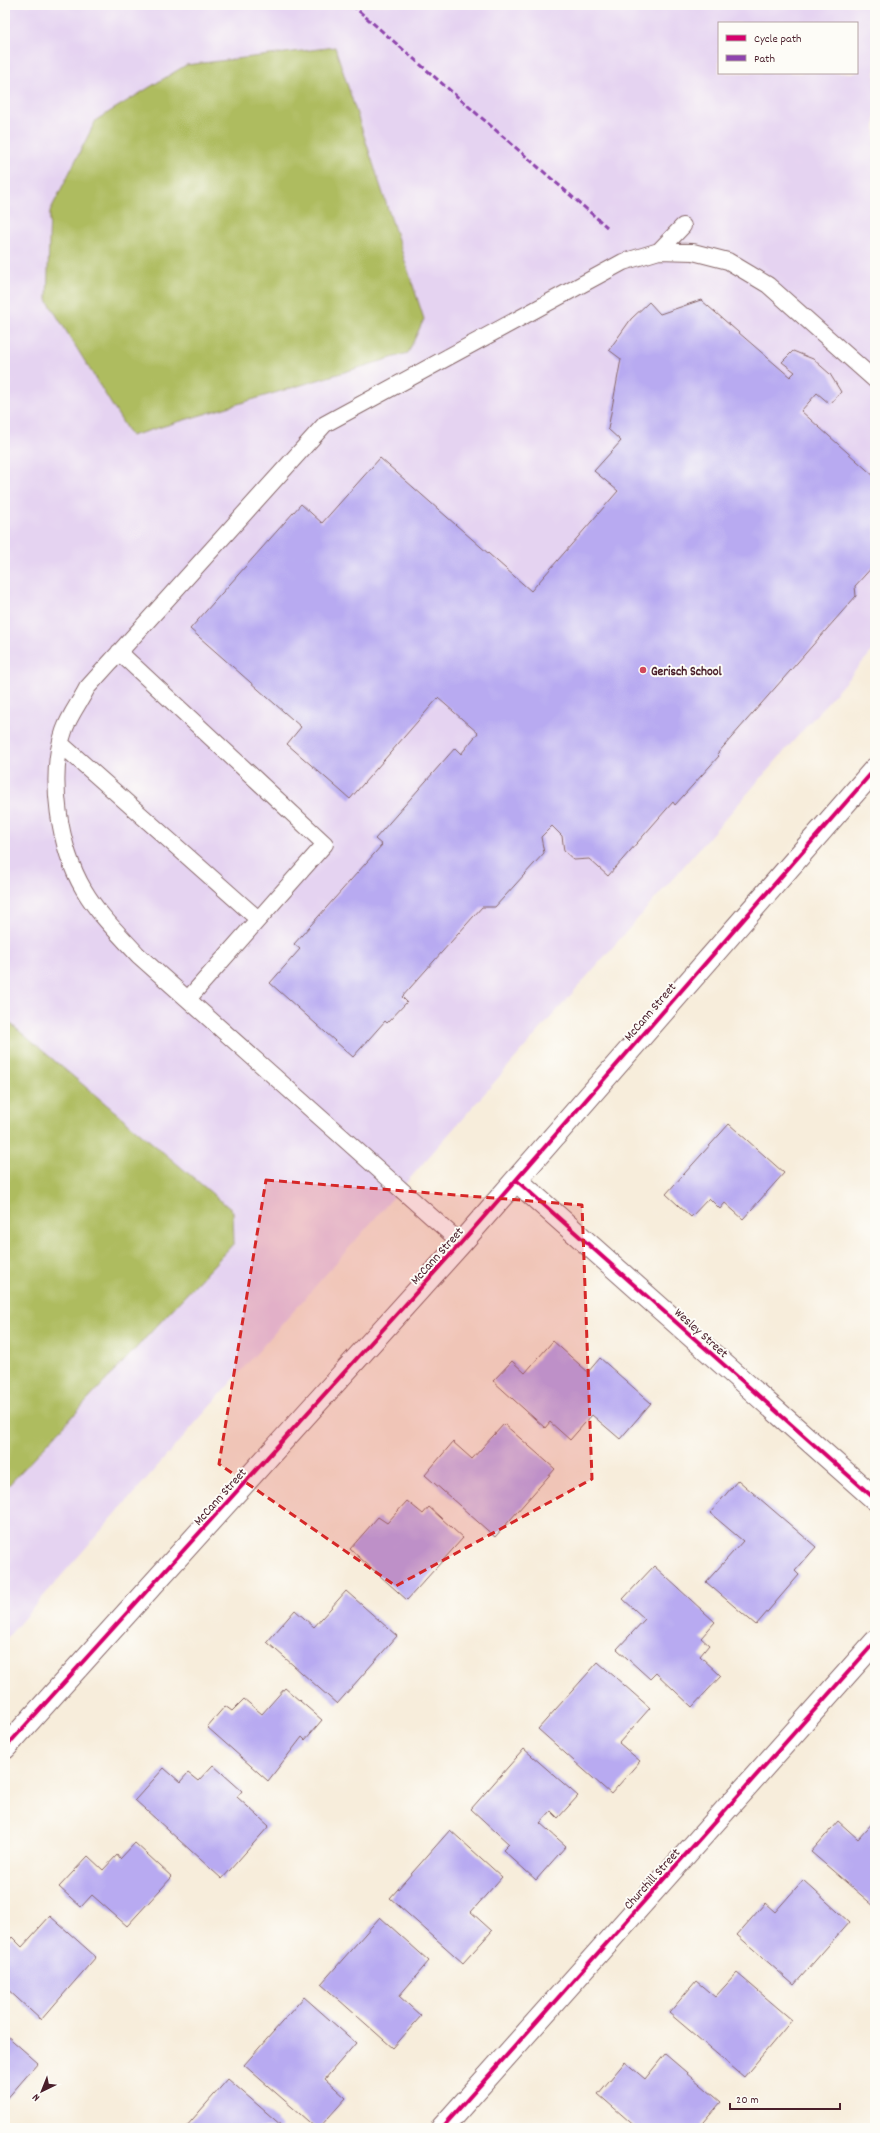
<svg xmlns="http://www.w3.org/2000/svg" width="880" height="2133" font-family="Dekko,sans-serif">
<rect width="100%" height="100%" fill="#fdfcf7"/>
<filter id="ink" filterUnits="userSpaceOnUse"><feTurbulence type="fractalNoise" baseFrequency=".025" numOctaves="2"/><feDisplacementMap in="SourceGraphic" scale="8" xChannelSelector="R" yChannelSelector="G"/><feConvolveMatrix kernelMatrix="1 2 1 2 8 2 1 2 1" color-interpolation-filters="sRGB"/></filter>
<filter id="wash" filterUnits="userSpaceOnUse"><feTurbulence type="fractalNoise" baseFrequency=".012" numOctaves="4" result="noise"/><feDisplacementMap in="SourceGraphic" scale="16" xChannelSelector="R" yChannelSelector="G"/><feGaussianBlur stdDeviation="0.9" result="paint"/><feColorMatrix in="noise" values="0 0 0 0 0 0 0 0 0 0 0 0 0 0 0 0 0 1.4 0 .05"/><feComposite in="paint" operator="in"/></filter>
<g filter="url(#wash)">
<rect width="100%" height="100%" fill="#f7eddb"/>
<path fill="#e5d3f1" fill-rule="evenodd" d="M5,5H875V648L5,1640ZM719,23H857V73H719Z"/>
<path fill="#aebc5f" stroke="#7c6e45" d="M335,47L424,319L408,353L131,436L47,300L50,211L96,120L186,65Z
M5,1019L233,1211L234,1243L5,1489Z"/>
<g id="blocks">
<path fill="#b8aaf1" d="M701,300L790,377L795,372L782,362L793,351L813,359L830,374L841,392L830,404L817,393L801,411L875,477V564L855,586L856,596L717,754L719,756L675,805L673,802L608,876L589,859L574,860L564,851L562,836L552,826L541,837L544,853L495,907H482L402,997L407,1002L387,1023L385,1021L353,1057L270,983L300,949L294,944L382,845L375,839L455,748L461,754L478,733L438,698L350,799L287,744L301,727L190,629L301,504L322,523L380,458L531,591L618,491L594,471L621,441L608,429L621,359L609,350L631,319L649,302L660,314Z
M729,1124L784,1173L743,1219L725,1203L720,1209L709,1198L691,1217L666,1194Z
M553,1341L588,1372L600,1358L651,1403L620,1439L592,1415L570,1440L550,1422L545,1428L493,1381L512,1361L525,1373Z
M504,1424L555,1469L495,1537L425,1475L453,1442L472,1459Z
M738,1480L816,1547L795,1571L799,1575L756,1625L706,1582L743,1541L710,1513Z
M407,1501L423,1514L429,1507L463,1538L407,1600L350,1549L378,1517L387,1523Z
M654,1566L715,1622L701,1638L709,1645L700,1656L721,1676L692,1707L656,1673L650,1679L617,1649L645,1619L623,1599Z
M346,1591L397,1636L337,1704L267,1642L295,1610L314,1627Z
M598,1662L650,1708L619,1743L640,1761L611,1794L538,1729Z
M285,1688L322,1720L305,1740L302,1737L268,1781L207,1727L225,1706L232,1711L244,1699L262,1714Z
M524,1749L578,1796L558,1818L551,1811L540,1823L566,1846L536,1880L503,1850L509,1844L471,1809Z
M213,1765L242,1791L237,1797L269,1826L222,1879L135,1800L164,1768L180,1782L188,1773L198,1781Z
M875,1820V1907L811,1852L838,1821L858,1839Z
M450,1830L502,1877L471,1912L492,1931L463,1963L390,1898Z
M135,1843L172,1877L127,1926L92,1895L81,1907L59,1887L88,1856L103,1870L117,1855L120,1859Z
M803,1880L849,1922L794,1985L737,1935L765,1903L775,1912Z
M50,1916L96,1957L41,2020L5,1987V1945L12,1937L22,1947Z
M380,1917L429,1961L399,1996L421,2016L393,2048L321,1984Z
M737,1973L792,2020L744,2077L669,2013L696,1981L715,1997Z
M304,1997L356,2043L325,2079L346,2098L319,2128H316L244,2065Z
M5,2034L38,2063L5,2101Z
M665,2054L721,2102L699,2128H637L598,2094L625,2062L645,2079Z
M228,2079L282,2126L280,2128H185Z"/>
</g>
</g>
<g filter="url(#ink)">
<use href="#blocks" fill-opacity="0" stroke="#876769" stroke-width="1"/>
<g fill="none" stroke-linecap="round" stroke-linejoin="round">
<g stroke="#876769" stroke-width="18">
<path id="service" d="M659,251L683,226
M119,652L325,844L188,999
M61,744L258,919
M461,1243L138,955C119,934 98,914 84,890C59,848 48,777 64,731C69,716 80,702 87,688L325,424L623,262L659,251L693,252L728,261L768,285L875,380"/>
</g>
<g stroke="#876769" stroke-width="24">
<path id="minor" d="M516,1180L875,1499
M5,1748L461,1243L875,769
M442,2128L875,1642"/>
</g>
<use href="#service" stroke="#fff" stroke-width="16"/>
<use href="#minor" stroke="#fff" stroke-width="22"/>
<path stroke="#8e44ad" stroke-width="3" stroke-dasharray="6 3" stroke-linecap="butt" d="M352,5L607,227"/>
<g stroke="#fdfcf7" stroke-width="6">
<path id="cycleway" d="M516,1180L875,1499
M5,1748L461,1243L875,769
M442,2128L875,1642"/>
</g>
<use href="#cycleway" stroke="#d6006c" stroke-width="4"/>
</g>
</g>
<path fill="#d62828" fill-opacity="0.2" stroke="#d62828" stroke-width="3" stroke-dasharray="8 5" stroke-linejoin="round" d="M266,1180L582,1205L592,1479L396,1586L219,1464Z"/>
<circle fill="#d1495b" stroke="#fdfcf7" stroke-width="1.5" cx="643" cy="670" r="4"/>
<g text-anchor="middle" stroke-width="4" stroke-linejoin="round" paint-order="stroke">
<g font-size="13" font-weight="bold" fill="#4a1f2b" stroke="#fdfcf7" text-anchor="start">
<text x="651" y="675">Gerisch School</text>
</g>
<g font-size="13" fill="#4a1f2b" stroke="#fdfcf7">
<text transform="translate(649 1011) rotate(-49)" y="5">McCann Street</text>
<text transform="translate(436 1255) rotate(-48)" y="5">McCann Street</text>
<text transform="translate(702 1332) rotate(42)" y="5">Wesley Street</text>
<text transform="translate(219 1496) rotate(-48)" y="5">McCann Street</text>
<text transform="translate(651 1878) rotate(-48)" y="5">Churchill Street</text>
</g>
</g>
<rect width="880" height="2133" fill="none" stroke="#fdfcf7" stroke-width="20"/>
<rect x="718" y="22" width="140" height="52" fill="#fdfcf7" stroke="#b5a4a5"/>
<rect x="726" y="35" width="20" height="6" fill="#d6006c" stroke="#b5a4a5"/>
<text x="754" y="42" font-size="12" fill="#4a1f2b">Cycle path</text>
<rect x="726" y="55" width="20" height="6" fill="#8e44ad" stroke="#b5a4a5"/>
<text x="754" y="62" font-size="12" fill="#4a1f2b">Path</text>
<g transform="translate(42 2091) rotate(223)" stroke="#fdfcf7" stroke-width="3" paint-order="stroke">
<path d="M0-3L7 15L0 10L-7 15Z" fill="#4a1f2b"/>
<text y="-6" font-size="11" font-weight="bold" text-anchor="middle" fill="#4a1f2b">N</text>
</g>
<path d="M730 2103v6h110v-6" fill="none" stroke="#4a1f2b" stroke-width="2"/>
<text x="736" y="2103" font-size="12" fill="#4a1f2b" stroke="#fdfcf7" stroke-width="3" paint-order="stroke">20 m</text>
</svg>
